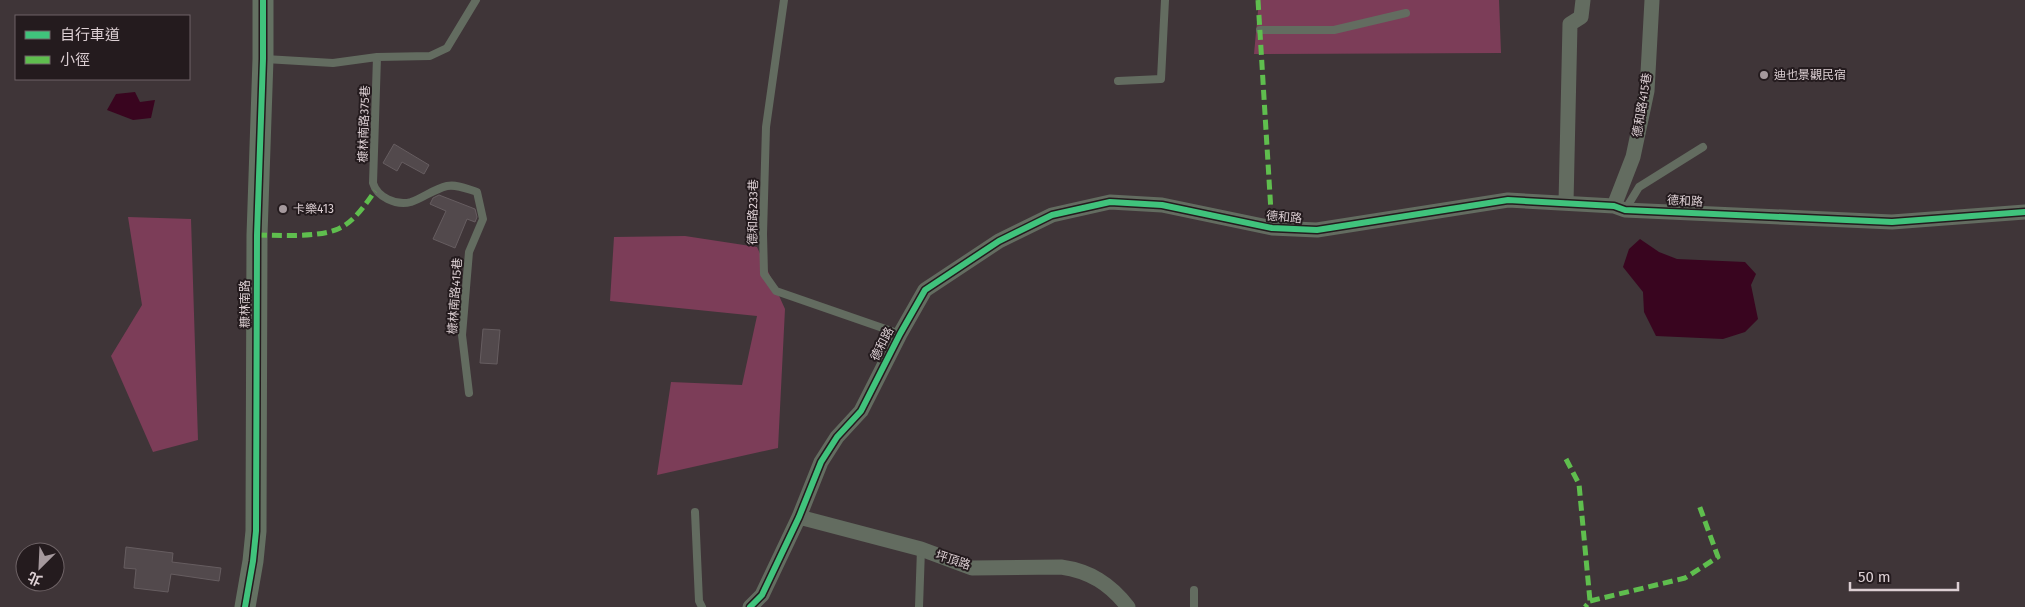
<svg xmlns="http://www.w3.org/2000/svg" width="2025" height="607" font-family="'Fira Sans','Noto Sans TC',sans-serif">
<rect width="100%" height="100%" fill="#3f3538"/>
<path fill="#7c3d58" d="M1259,0H1499L1501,53L1254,54Z
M128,217L191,219L198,440L153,452L111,356L142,305Z
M685,236L757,247L785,309L778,448L657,475L671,382L742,385L757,316L610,301L614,237Z"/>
<path fill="#39051f" d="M135,92L140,102L155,100L151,118L133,120L107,110L116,94Z
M1640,239L1659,252L1677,259L1745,262L1756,274L1751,285L1758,319L1745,332L1723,339L1656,336L1644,312L1643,292L1623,267L1629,249Z"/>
<path fill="#52494c" stroke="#665d60" d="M394,144L429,165L424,174L402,162L397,171L383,163Z
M439,195L475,209L477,217L475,222L467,219L455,248L433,239L446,211L430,204L433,198Z
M483,329L500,330L497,364L480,363Z
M126,547L173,553L172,562L221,568L219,581L171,574L168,592L134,588L136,569L124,568Z"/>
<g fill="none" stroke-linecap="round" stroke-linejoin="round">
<path stroke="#636c60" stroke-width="8" d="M784,0L766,127L763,234L764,274L776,291L900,334
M1260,30H1334L1406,13
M377,57L373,183C377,197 396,206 411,202C423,198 434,189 447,186C457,184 467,189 477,192L483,219L469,252L462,335L469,393
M265,59L333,63L377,57L430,56L447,48L476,0
M1118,81L1161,79L1165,0
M1625,210L1639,187L1703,147
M695,512L699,601L702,607
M919,607L921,549
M1194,607V590"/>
<path stroke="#636c60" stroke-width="15" d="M1566,203L1570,24L1581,17L1583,0
M1614,206L1633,157L1647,91L1652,0
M799,517L921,549L972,568L1061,567C1090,571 1110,584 1128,607
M750,607L762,595L799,517L821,462L837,437L861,411L900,334L925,290L999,241L1052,215L1110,202L1162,205L1272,228L1317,230L1508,200L1614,206L1625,210L1892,222L2025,212"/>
<path stroke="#647162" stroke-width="21" d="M245,607L253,561L256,531L257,235L263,59V0"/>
<path stroke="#5fbe4e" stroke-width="5" stroke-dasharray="10 5" stroke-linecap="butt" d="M1258,0L1272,228
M257,235C280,235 317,238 338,229C354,222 365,205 375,191
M1566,459L1579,484L1590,601L1585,607
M1590,601L1685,578L1718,557L1699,505"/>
<g stroke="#241b1e" stroke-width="9">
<path id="cycleway" d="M245,607L253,561L256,531L257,235L263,59V0
M750,607L762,595L799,517L821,462L837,437L861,411L900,334L925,290L999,241L1052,215L1110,202L1162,205L1272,228L1317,230L1508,200L1614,206L1625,210L1892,222L2025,212"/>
</g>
<use href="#cycleway" stroke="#40c37c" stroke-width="6"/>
</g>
<g fill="#a5999d" stroke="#241b1e" stroke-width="2">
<circle cx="1764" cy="75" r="5"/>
<circle cx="283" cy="209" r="5"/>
</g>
<g text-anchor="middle" stroke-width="4" stroke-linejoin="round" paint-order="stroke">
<g font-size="12" fill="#dccfd3" stroke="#241b1e" text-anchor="start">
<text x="1774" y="79">迪也景觀民宿</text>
<text x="293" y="213">卡樂413</text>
</g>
<g font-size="12" fill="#dccfd3" stroke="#241b1e">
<text transform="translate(1642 105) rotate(-81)" y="4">德和路415巷</text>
<text transform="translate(364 124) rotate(-88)" y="4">槺林南路375巷</text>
<text transform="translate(1685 201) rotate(3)" y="4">德和路</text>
<text transform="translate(753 212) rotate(-89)" y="4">德和路233巷</text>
<text transform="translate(1284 217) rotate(5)" y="4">德和路</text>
<text transform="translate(455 296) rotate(-86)" y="4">槺林南路415巷</text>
<text transform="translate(245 304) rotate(-90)" y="4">糠林南路</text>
<text transform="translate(882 344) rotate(-63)" y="4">德和路</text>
<text transform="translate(953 560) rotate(18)" y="4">坪頂路</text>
</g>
</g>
<rect x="15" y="15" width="175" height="65" fill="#241b1e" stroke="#6e6366"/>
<rect x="25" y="31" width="25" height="8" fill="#40c37c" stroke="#6e6366"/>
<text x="60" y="40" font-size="15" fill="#dccfd3">自行車道</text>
<rect x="25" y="56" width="25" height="8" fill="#5fbe4e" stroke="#6e6366"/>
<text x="60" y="65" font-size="15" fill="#dccfd3">小徑</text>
<g transform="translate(40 567) rotate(204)"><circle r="24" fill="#241b1e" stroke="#6e6366"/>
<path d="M0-4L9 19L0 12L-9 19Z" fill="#a5999d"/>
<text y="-8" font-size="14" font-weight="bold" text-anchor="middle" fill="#dccfd3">北</text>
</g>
<path d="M1850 582v8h108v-8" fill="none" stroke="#dccfd3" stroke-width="2.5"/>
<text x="1858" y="582" font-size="15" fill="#dccfd3" stroke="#241b1e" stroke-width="4" paint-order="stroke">50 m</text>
</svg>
